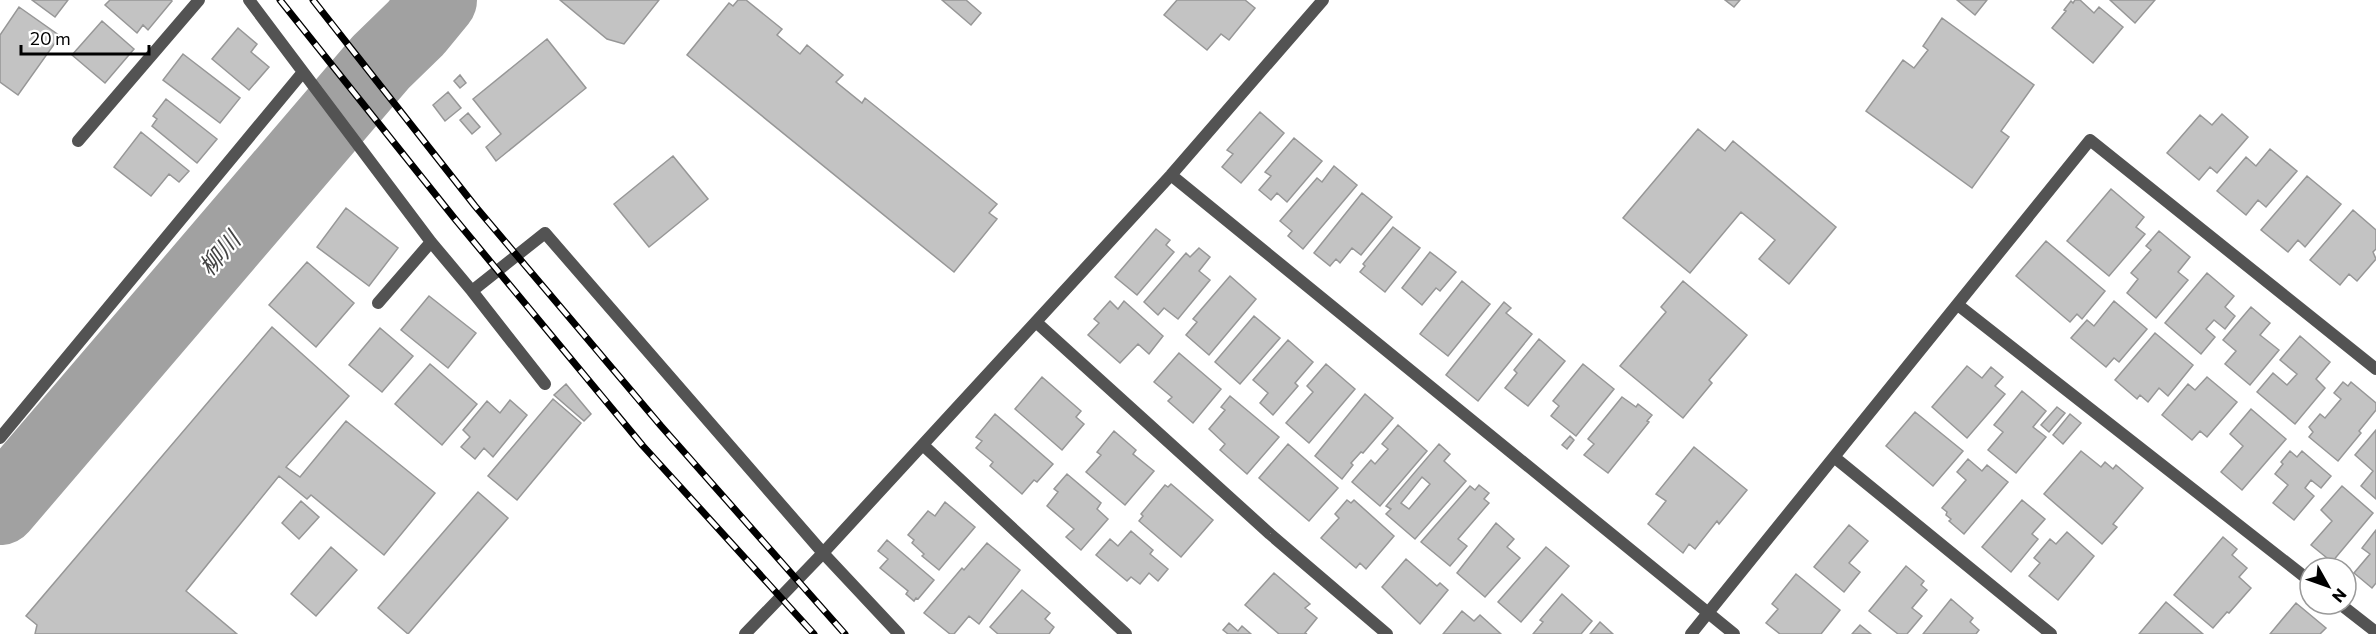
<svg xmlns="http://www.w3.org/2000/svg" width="2376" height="634" font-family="Commissioner,'Noto Sans JP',sans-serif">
<rect width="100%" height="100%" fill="#fff"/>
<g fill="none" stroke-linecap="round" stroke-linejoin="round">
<path stroke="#a1a1a1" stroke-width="76" d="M0,507L381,62L416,28L439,0"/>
</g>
<path fill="#c3c3c3" stroke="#979797" stroke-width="1.5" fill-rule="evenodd" d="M32,0H68L55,17Z
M110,0H171L172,1L148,30L143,25L137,33L105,5Z
M560,0H659L624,44L607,39Z
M738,0H746L782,29L777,35L800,54L807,45L843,75L836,82L862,103L865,98L997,204L989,213L997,219L954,272L687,55L729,3L733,6Z
M942,0H966L981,13L971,25Z
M1177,0H1245L1255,8L1229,40L1221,34L1207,50L1164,15Z
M1725,0H1740L1734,7Z
M1957,0H1987L1975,15Z
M2075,0H2080L2094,13L2099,7L2123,27L2093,63L2052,28L2066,11L2064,10L2071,1L2073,3Z
M2110,0H2155L2135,23Z
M19,7L60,36L18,95L0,82V35Z
M1942,18L2034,85L2001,131L2009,137L1972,188L1866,111L1903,60L1914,68L1928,50L1923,46Z
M102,21L134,49L105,83L72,55Z
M238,28L257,44L251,52L269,67L249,90L212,59Z
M547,39L586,88L496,161L486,147L501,134L473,99Z
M183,54L240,98L220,123L163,80Z
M460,75L466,83L460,88L454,81Z
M448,92L461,108L445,121L433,105Z
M166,99L217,139L197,163L152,126L157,119L153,116Z
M1260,112L1284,133L1241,183L1222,167L1233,154L1227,150Z
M468,113L480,127L472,134L460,120Z
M2222,114L2248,137L2217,173L2210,167L2199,180L2167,153L2200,115L2212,125Z
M1698,129L1725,151L1733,141L1836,227L1789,284L1759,259L1775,240L1741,212L1690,273L1623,218Z
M141,132L189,171L179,182L169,174L151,196L114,167Z
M1294,138L1322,161L1287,202L1277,193L1271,200L1259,190L1271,176L1265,172Z
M2270,149L2297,171L2266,207L2258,200L2246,215L2217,191L2246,157L2256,166Z
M673,156L708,199L649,247L614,204Z
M1334,166L1357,185L1303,249L1288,236L1292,231L1280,221L1317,178L1322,182Z
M2307,176L2341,204L2305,247L2298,240L2288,252L2261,230Z
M2111,189L2144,217L2136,227L2145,234L2109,276L2067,241Z
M1362,193L1392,217L1361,255L1352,248L1340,263L1336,259L1330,266L1314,253Z
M346,208L398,248L369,286L317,247Z
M2353,210L2376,230V249L2373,252L2376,259L2357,281L2349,274L2340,285L2310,260Z
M1393,227L1420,248L1385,292L1360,272L1365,266L1363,264Z
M1156,229L1170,240L1166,245L1174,252L1137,295L1115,277Z
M2159,231L2190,257L2178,272L2188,280L2156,318L2127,293L2138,279L2131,273L2151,250L2146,246Z
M2046,241L2105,291L2082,319L2077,314L2070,322L2016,276Z
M1199,248L1210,257L1199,271L1210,280L1178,319L1164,308L1158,315L1144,302L1186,253L1190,257Z
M1430,252L1456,272L1440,291L1436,288L1422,305L1402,288Z
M307,262L354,303L316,347L269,305Z
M2207,273L2234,296L2225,307L2235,316L2225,329L2214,320L2206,329L2215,337L2201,354L2165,323Z
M1230,276L1256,299L1209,355L1186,335L1197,322L1193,319Z
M1462,281L1490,304L1448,356L1420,334Z
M1683,281L1747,335L1709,380L1712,383L1683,418L1620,366L1666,312L1661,307Z
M429,296L476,333L448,368L401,330Z
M1110,301L1118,309L1124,301L1163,336L1149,354L1138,344L1120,363L1088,335L1099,323L1094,319Z
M2114,301L2147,329L2119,362L2114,358L2106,367L2071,338L2087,320L2094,326Z
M1504,302L1511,308L1506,313L1532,334L1478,401L1446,375Z
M2251,307L2270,323L2260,335L2279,350L2250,385L2225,364L2236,351L2223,340Z
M1254,316L1280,338L1240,384L1215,362Z
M272,327L349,396L286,467L300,477L346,421L435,493L384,555L311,495L307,499L279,476L186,591L237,634H35L37,625L26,616Z
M380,328L413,356L382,392L349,365Z
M2155,333L2193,365L2168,396L2159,388L2148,402L2140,395L2137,399L2115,380Z
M2300,336L2330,362L2316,379L2325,388L2295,424L2257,392L2273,373L2287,385L2297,374L2280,360Z
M1539,339L1565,361L1528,406L1505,388L1517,373L1514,370Z
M1288,340L1313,362L1295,383L1298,386L1273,415L1260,403L1268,393L1253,380Z
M1179,353L1221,389L1193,423L1168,401L1172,397L1154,382Z
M430,364L477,404L442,445L395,404Z
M1326,364L1355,389L1309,443L1286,423L1313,392L1307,386Z
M1583,364L1614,389L1576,436L1551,416L1559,406L1553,401Z
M1967,366L1982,378L1991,367L2003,377L1995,386L2005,394L1967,438L1932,407Z
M1042,377L1081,411L1076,417L1084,424L1062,450L1015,409Z
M2207,377L2237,402L2207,437L2200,431L2192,440L2162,415L2188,384L2195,390Z
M2343,382L2348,386L2351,382L2376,403V410L2359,431L2361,433L2338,461L2309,437L2313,432L2309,427L2320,414L2325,418L2341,399L2334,393Z
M566,384L591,414L584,421L554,395Z
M2022,391L2046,411L2033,427L2046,437L2016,473L1988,450L2003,432L1994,425Z
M1365,394L1393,418L1363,453L1361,452L1351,463L1353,465L1342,479L1315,456Z
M1230,396L1279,437L1247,474L1220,450L1225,444L1209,429L1225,410L1221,407Z
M1622,397L1636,407L1638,404L1652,415L1647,421L1649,422L1608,473L1584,455L1594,444L1588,439Z
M553,399L581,423L517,500L488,476Z
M510,400L527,415L493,457L484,448L475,459L461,447L470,437L463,430L487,401L500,413Z
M2057,407L2065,413L2049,432L2041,425Z
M2251,409L2286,439L2242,490L2221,472L2243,446L2230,434Z
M1915,412L1963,451L1933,486L1886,446Z
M995,414L1053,464L1037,482L1034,480L1022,494L990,466L993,462L976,448L982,441L976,437Z
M2070,414L2081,423L2063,444L2053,435Z
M1398,425L1427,451L1380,506L1352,482L1371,460L1375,464L1388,449L1382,444Z
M2376,430V499L2361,486L2373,471L2355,455Z
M1114,431L1136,450L1133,454L1154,471L1125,505L1086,472L1101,455L1097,452Z
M1570,436L1574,440L1567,449L1562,445Z
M1288,444L1338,488L1309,521L1259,478Z
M1439,444L1450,454L1444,461L1466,481L1415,539L1386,514L1391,509L1386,506ZM1422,477L1430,484L1409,509L1401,503Z
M1694,447L1747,490L1719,524L1717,521L1695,549L1689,544L1683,553L1648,524L1666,501L1656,494Z
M2081,451L2101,467L2105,462L2113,469L2116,465L2143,488L2113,524L2117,527L2102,544L2044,494Z
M2290,451L2297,457L2302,451L2331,476L2321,488L2311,480L2305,488L2314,496L2294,520L2273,503L2288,485L2275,474L2283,464L2281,462Z
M1968,459L1982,471L1987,465L2008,482L1964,534L1949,521L1951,519L1946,515L1947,512L1942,508L1966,480L1957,472Z
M1067,474L1101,503L1097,509L1108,519L1081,550L1066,537L1074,529L1047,506L1058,492L1054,489Z
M1171,484L1213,520L1181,557L1139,521L1143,516L1141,514L1165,485L1168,487Z
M1479,485L1489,493L1484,499L1489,503L1458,539L1467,546L1450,566L1421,542L1470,486L1475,490Z
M2342,486L2373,513L2332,562L2311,545L2332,521L2321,510Z
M478,492L508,518L408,634L378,608Z
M1347,500L1351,503L1354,500L1394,536L1366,569L1360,563L1356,568L1321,538L1339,518L1335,514Z
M2022,500L2045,519L2032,534L2038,539L2011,572L1982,547Z
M301,501L319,517L299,539L282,523Z
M945,502L975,527L939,570L922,556L924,554L912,543L914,540L908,535L928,511L935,516Z
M1496,523L1514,539L1507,547L1520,558L1485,597L1457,573Z
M1849,525L1868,541L1849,563L1860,572L1844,592L1814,567Z
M2376,530V583L2372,588L2354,573L2370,554L2362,548Z
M1131,531L1153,550L1150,554L1168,569L1158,581L1149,573L1140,584L1131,577L1127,581L1096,555L1110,539L1118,546Z
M2067,532L2094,556L2058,600L2029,576L2040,563L2034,558L2050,539L2056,544Z
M2223,537L2237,549L2232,555L2247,568L2239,577L2251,588L2229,613L2227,612L2213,628L2174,595Z
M887,540L934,580L918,599L916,598L914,601L906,594L908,591L880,568L888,559L878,551Z
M987,543L1020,570L979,624L969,616L954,634H950L924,613L962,568L964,570Z
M331,547L357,570L316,616L291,594Z
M1546,547L1569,566L1521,622L1498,602Z
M1406,559L1437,586L1440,583L1448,590L1420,624L1382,587Z
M1906,566L1924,581L1921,585L1927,590L1912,608L1922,616L1907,634H1898L1869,611Z
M1274,573L1310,604L1305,608L1317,618L1305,633L1307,634H1279L1245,605Z
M1796,574L1840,610L1821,634H1780L1766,623L1778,609L1772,604Z
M1022,590L1050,613L1045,619L1054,627L1049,634H998L990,627Z
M1562,594L1592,621L1581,634H1533L1543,622L1540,620Z
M1951,599L1973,618L1970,622L1979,630L1976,634H1923Z
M2166,602L2203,634H2139Z
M2296,603L2326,628L2320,634H2270Z
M1462,611L1474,621L1480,615L1501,634H1443Z
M1600,622L1613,634H1590Z
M1229,623L1238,631L1242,626L1251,634H1228L1223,630Z
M1860,625L1871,634H1852Z"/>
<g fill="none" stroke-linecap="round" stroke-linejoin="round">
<path stroke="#535353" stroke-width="12" d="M249,0L431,242L472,291L545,233L823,553L899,634
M78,141L199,0
M1171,175L1734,634
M472,291L545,384
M378,303L431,242
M1958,305L2310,581
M1036,322L1270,534L1387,634
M0,438L303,72
M923,445L1126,634
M1834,457L2051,634
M2340,604L2376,632
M745,634L823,553L1171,175L1323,0
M1691,634L2090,140L2376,369"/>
<g stroke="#000" stroke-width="7">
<path id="rail" d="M280,0L455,219L643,446L814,634
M313,0L475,206L661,426L845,634"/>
</g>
<use href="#rail" stroke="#fff" stroke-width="4.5" stroke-dasharray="14" stroke-linecap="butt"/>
</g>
<g text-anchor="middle" stroke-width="4.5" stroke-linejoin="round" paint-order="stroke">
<g font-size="24" font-style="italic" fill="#424242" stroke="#fff">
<text transform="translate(220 254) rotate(-49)" y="8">柳川</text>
</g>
</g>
<g transform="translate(2328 586) rotate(130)"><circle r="28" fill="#ffffff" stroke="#999999" stroke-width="1.5"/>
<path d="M0-4.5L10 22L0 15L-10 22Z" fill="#000000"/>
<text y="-9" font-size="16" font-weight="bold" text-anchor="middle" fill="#000000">N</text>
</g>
<path d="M21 45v9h128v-9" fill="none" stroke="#000000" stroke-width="3"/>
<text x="30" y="45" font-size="18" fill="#000000" stroke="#ffffff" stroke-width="4.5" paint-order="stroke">20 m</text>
</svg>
